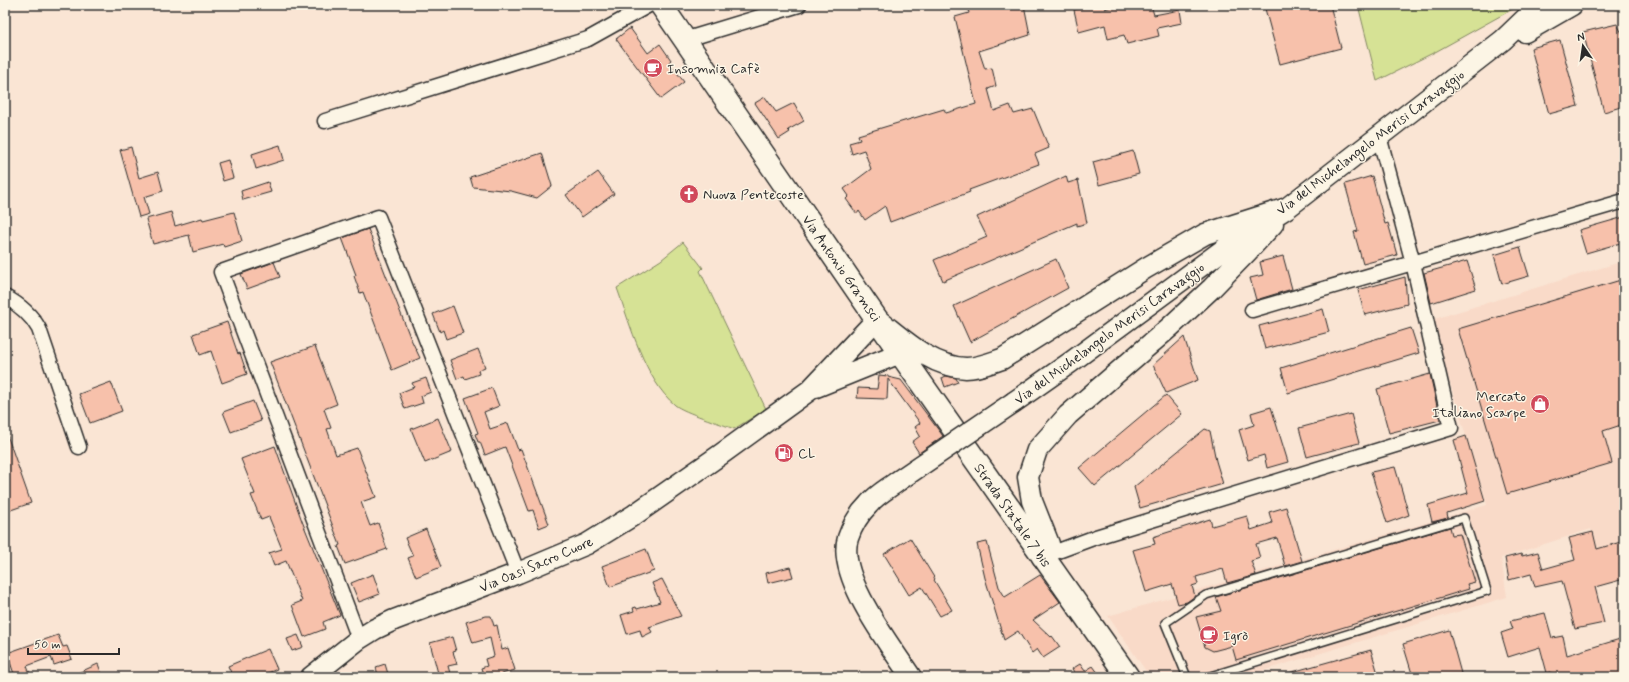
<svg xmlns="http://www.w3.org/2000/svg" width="1629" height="682" font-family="Mynerve,sans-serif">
<rect width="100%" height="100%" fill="#fae5d4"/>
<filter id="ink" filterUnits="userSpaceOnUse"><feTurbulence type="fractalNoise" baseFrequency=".025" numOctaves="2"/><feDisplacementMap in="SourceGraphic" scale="8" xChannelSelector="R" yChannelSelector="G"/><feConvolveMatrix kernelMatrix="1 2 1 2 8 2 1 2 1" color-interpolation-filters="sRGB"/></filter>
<g filter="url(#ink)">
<path fill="#f9dac8" d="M1624,261V564L1604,570L1591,529L1501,558L1507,597L1242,677H1150L1108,616L1487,505L1431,320Z"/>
<path fill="#d6e295" stroke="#808660" d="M1358,5H1520L1437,51L1377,81Z
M683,242L703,268L700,271L766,409L734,429C720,423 685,413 675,405C645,380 630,324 617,288L661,260Z"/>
<path fill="#f7c1ab" stroke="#2b2b2b" d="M967,5H1024L1030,35L979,51L985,69L992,68L996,86L988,89L994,111L1010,105L1014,114L1033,109L1049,148L1035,154L1039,164L969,190L970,192L890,222L885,206L865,220L859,211L857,214L846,199L849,196L844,189L871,169L864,150L852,154L849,143L860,140L858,135L944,109L946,113L976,104L955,17L969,13Z
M1094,5H1104L1105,9L1118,5H1151L1154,15L1180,10L1182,23L1157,28L1159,36L1127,44L1124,35L1108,39L1105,25L1079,32L1074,10Z
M1264,5H1330L1341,48L1280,64Z
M1617,24L1624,37V106L1604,112L1583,32Z
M630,28L648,53L660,44L671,60L669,62L684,82L661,99L616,39Z
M1560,40L1578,106L1549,114L1531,48Z
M765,97L776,112L794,103L804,121L788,130L790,132L779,139L755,103Z
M280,145L284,160L256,169L252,154Z
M131,147L139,178L158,172L163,191L144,197L149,214L139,217L120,150Z
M1133,151L1139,174L1099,185L1093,162Z
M542,153L552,186L537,198L511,191L473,187L470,177Z
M228,160L233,178L223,181L218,163Z
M598,172L614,194L582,217L566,195Z
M1066,176L1068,183L1078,180L1087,223L1077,226V223L943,281L934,260L987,237L977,217Z
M1372,176L1385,224L1388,223L1397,255L1363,264L1354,232L1358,231L1345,184Z
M268,182L271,192L243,200L241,191Z
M171,212L175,226L202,218L203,220L234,212L242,241L224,247L223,244L193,252L189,235L153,244L146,219Z
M1624,217V242L1586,253L1579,230Z
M368,229L410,337L420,358L392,370L363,292L360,293L354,276L356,275L342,238Z
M1520,247L1529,276L1502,284L1494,255Z
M1283,256L1292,289L1256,300L1250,278L1263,275L1260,262Z
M1056,259L1068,288L970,342L954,306Z
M1467,261L1476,289L1431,303L1424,273Z
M274,262L280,277L247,289L241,274Z
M1405,277L1407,304L1365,315L1358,290Z
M1624,279V424L1603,431L1612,463L1507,494L1458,329Z
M453,306L463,333L446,339L443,330L440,332L433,314Z
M1323,309L1329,332L1265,349L1259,326Z
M227,322L238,354L240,353L247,374L222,383L211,351L200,355L193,334Z
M1411,328L1419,353L1288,393L1281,368Z
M1184,337L1198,380L1166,393L1153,365Z
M315,346L337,404L324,409L331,428L327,429L336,455L357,448L376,497L361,502L370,526L378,523L387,549L345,564L338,546L340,545L270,362Z
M478,349L485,367L478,370L479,374L465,379L464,376L457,379L450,360Z
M1430,374L1440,420L1389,433L1377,389Z
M879,375L888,376V377L901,380L943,436L919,453L912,442L920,436L915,427L920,423L888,379L887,399L857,398L858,388L877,389Z
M946,376L956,378L958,382L945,387L942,378Z
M426,378L431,392L421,396L423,403L405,409L399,393L414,387L412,383Z
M111,382L122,411L90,423L79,394Z
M492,388L499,406L484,412L490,429L508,423L518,450L521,449L549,524L539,528L533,510L529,511L505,447L485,455L480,442H478L475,434L478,433L465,398Z
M1166,395L1182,414L1095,486L1079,468Z
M253,401L261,421L231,432L223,412Z
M1271,407L1288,462L1267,468L1264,455L1248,460L1239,430L1254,425L1251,413Z
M1351,414L1359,443L1307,457L1299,428Z
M438,418L452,452L425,463L411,429Z
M1205,429L1210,431L1216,461L1223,484L1140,508L1134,487Z
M5,432H6L31,503L5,512V497L8,495L5,486Z
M1466,436L1485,501L1447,513L1448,518L1432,522L1428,505L1468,493L1454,440Z
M275,446L302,521L340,615L323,622L325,629L304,637L292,605L302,601L286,561L274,566L269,553L282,549L269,517L261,520L251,495L255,494L241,459Z
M1395,467L1409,515L1387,523L1371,472Z
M1286,507L1302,561L1285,566L1277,538L1256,544L1260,558L1251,561L1256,575L1227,583L1223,569L1196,577L1198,584L1192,586L1195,596L1187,602L1178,604L1172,584L1146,592L1133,550L1155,544L1153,537L1210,519L1212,526L1247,516L1251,530L1272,523L1269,512Z
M1450,527L1452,535L1460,534L1475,582L1467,584L1469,589L1236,660L1232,646L1213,651L1205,647L1196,617L1221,611L1216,597Z
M426,529L441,567L416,577L408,558L413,556L405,538Z
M1593,532L1597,549L1624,541V563L1620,564L1624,579L1595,587L1604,623L1575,629L1562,581L1535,587L1531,574L1509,580L1505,558L1521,554L1522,556L1538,552L1543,569L1575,560L1569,538Z
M910,538L935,579L934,580L952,610L940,616L922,587L909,595L884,554Z
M987,542L999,587L1005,597L1040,575L1060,602L1033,620L1051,637L1052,636L1060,647L1043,658L1037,649L1032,653L1018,631L1004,640L985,578L977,544Z
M646,549L654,571L610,587L602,566Z
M790,567L793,577L768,583L766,573Z
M373,574L380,594L359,602L351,583Z
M662,579L681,616L649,627L652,632L642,637L640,630L627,634L621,615L634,611L633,608L636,607L637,609L660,602L652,583Z
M1545,613L1552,638L1563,636L1567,655L1620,639L1624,653V677H1552L1551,672L1547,673L1540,647L1508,657L1501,633L1513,629L1510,621Z
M485,616H491L494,626L497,625L502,650L508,648L515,670L492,677H484L481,668L487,666L485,659L494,656L490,638L473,643L466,622Z
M1449,630L1462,677H1413L1403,644Z
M58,635L63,647L67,646L72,659L54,665L51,657L27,666L31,677H15L7,653Z
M298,635L303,647L292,651L287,639Z
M452,637L456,651L453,652L457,664L448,666L451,677H439L430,643Z
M268,649L277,669L259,677H233L228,666Z
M1371,650L1379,677H1286L1285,674Z
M98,664L103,677H69Z
M385,664L388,674L378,676L376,667Z
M1080,664L1085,671L1093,666L1101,677H1075L1077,676L1072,669Z"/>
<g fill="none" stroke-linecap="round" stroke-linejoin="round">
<g stroke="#2b2b2b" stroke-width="10">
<path id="lane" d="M1187,677L1165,623L1206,595L1464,518L1487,591L1207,677"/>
</g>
<g stroke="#2b2b2b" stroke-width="17">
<path id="street" d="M684,40L799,5
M325,121L588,39L649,5
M5,297C20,305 31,314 39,329L79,447
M1252,310L1624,201
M1042,557L1096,537L1451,428L1413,263L1379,136
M359,639L221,272L378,217L518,573"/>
</g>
<g stroke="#2b2b2b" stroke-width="23">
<path id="secondary" d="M1525,32L1572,5
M816,387L900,353
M1014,402L1071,362L1239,238L1287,208L1503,40L1528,16L1544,5
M898,481C889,488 876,495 869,504C860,513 852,526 848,538C836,576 890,645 911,677
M1042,557L1049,544L1032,501L1028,477L1037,450L1068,415L1170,327L1212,288L1248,251L1273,224
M311,677L359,639L375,629L394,620L518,573L587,544L634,515L720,455L810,390L877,319C903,339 931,367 966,368C978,368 990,363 1002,359L1146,268L1205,234L1287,208"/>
</g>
<g stroke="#2b2b2b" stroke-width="25">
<path id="primary" d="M661,5L900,353L1128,677"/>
</g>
<use href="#lane" stroke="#fcf5e5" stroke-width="7"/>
<use href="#street" stroke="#fcf5e5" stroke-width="14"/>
<use href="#secondary" stroke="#fcf5e5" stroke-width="20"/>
<use href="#primary" stroke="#fcf5e5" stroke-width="22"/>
<g stroke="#2b2b2b" stroke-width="23" stroke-linecap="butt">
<path id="secondary-bridge" d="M898,481L1014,402"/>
</g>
<use href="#secondary-bridge" stroke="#fcf5e5" stroke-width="20"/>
</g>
</g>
<defs>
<g id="cafe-disc" transform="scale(1)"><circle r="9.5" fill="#d1495b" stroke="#fcf5e5"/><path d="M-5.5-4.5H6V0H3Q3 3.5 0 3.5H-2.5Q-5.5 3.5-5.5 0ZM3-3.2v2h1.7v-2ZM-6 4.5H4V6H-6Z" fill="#fff"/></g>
<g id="church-disc" transform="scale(1)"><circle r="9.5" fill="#d1495b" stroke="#fcf5e5"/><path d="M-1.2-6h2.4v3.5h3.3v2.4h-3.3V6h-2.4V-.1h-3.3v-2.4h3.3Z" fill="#fff"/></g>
<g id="shop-disc" transform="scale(1)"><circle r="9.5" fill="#d1495b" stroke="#fcf5e5"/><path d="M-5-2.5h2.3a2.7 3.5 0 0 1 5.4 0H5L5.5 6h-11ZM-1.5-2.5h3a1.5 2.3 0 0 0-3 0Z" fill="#fff"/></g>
<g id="fuel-disc" transform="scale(1)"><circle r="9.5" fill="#d1495b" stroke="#fcf5e5"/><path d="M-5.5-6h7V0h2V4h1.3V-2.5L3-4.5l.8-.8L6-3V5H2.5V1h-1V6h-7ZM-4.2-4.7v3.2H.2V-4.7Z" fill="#fff"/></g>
</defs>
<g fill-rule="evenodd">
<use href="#cafe-disc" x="653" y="68"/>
<use href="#church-disc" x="689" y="194"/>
<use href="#shop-disc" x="1540" y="404"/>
<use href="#fuel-disc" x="784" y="453"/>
<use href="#cafe-disc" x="1209" y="635"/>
</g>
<g text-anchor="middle" stroke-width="3" stroke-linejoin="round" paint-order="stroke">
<g font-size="14" fill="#2b2b2b" stroke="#fcf5e5" text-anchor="start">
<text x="667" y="73">Insomnia Cafè</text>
<text x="703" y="199">Nuova Pentecoste</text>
<text x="1526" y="401" text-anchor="end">Mercato<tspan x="1526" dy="16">Italiano Scarpe</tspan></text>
<text x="798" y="458">CL</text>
<text x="1223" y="640">Igrò</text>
</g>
<g font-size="14" fill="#2b2b2b" stroke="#fcf5e5">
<text transform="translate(1370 142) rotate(-37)" y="5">Via del Michelangelo Merisi Caravaggio</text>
<text transform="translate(842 268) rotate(55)" y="5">Via Antonio Gramsci</text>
<text transform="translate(1109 333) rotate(-36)" y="5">Via del Michelangelo Merisi Caravaggio</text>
<text transform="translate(1013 515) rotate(55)" y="5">Strada Statale 7 bis</text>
<text transform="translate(536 564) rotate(-23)" y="5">Via Oasi Sacro Cuore</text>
</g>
</g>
<rect width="1629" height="682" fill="none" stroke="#fcf5e5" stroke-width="20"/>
<rect x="10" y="10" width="1609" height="662" fill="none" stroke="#2b2b2b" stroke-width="1.5" filter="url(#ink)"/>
<g transform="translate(1583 46) rotate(347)" stroke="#fcf5e5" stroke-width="3" paint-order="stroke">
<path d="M0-3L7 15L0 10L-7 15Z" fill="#2b2b2b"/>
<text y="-6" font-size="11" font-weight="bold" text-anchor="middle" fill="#2b2b2b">N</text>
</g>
<path d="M28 648v6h91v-6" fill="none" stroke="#2b2b2b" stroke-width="2"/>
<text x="34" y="648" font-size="12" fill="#2b2b2b" stroke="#fcf5e5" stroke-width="3" paint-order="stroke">50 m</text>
</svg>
